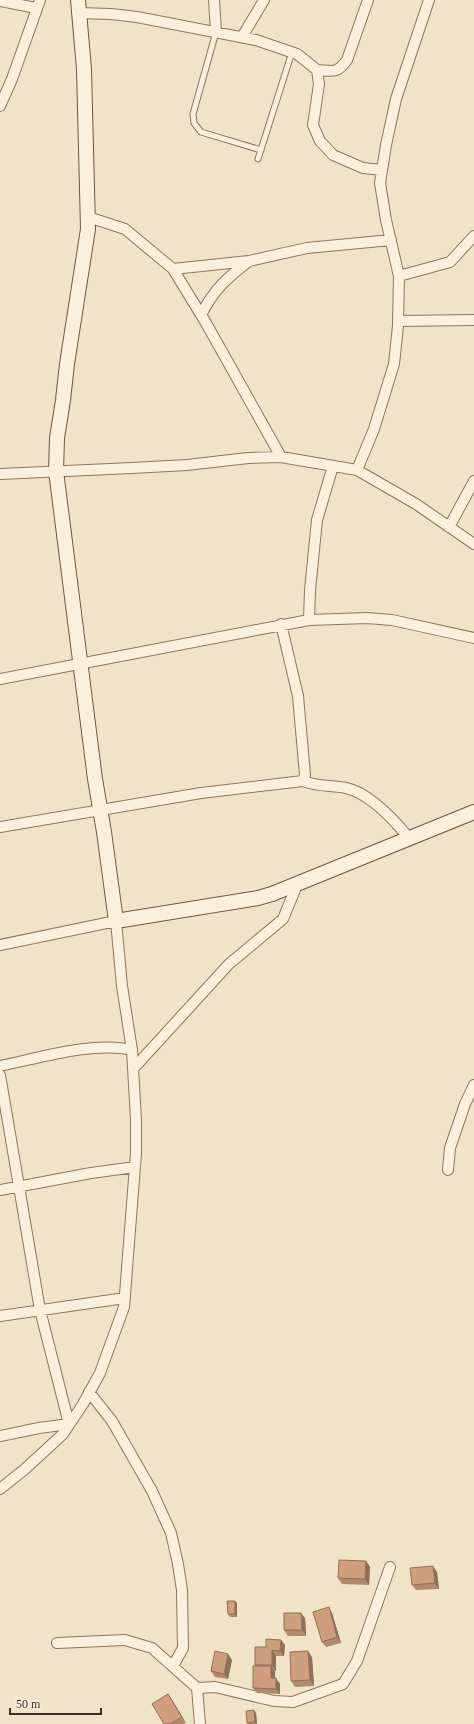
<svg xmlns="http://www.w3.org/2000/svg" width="474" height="1724" font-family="'Times New Roman',serif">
<rect width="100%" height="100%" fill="#f0e4c8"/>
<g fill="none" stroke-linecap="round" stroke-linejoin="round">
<g stroke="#8d765c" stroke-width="7">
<path id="lane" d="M216,32L193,114L194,123L201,132L261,150
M258,159L292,52"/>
</g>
<g stroke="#8d765c" stroke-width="12">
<path id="street" d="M214,0L216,32
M0,1L36,8
M78,13L111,14L137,17L256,40L297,54L317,70L319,84L313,125L320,141L333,155L363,168L382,170
M242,37L264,0
M317,70C333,71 337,74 347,60L368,0
M0,106L12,79L40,0
M88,217L125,229L173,269L206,323L281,457
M173,269L249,261L307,248L391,240
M399,276L450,262L474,236
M201,315C214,289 227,278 249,261
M398,321L474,320
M357,470L374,429L394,364L398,326L399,276L386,220L380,183L386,145L396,99L429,0
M0,474L132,468L187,465L248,458L281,457L357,470L416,504L474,544
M449,527L474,481
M309,620L310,590L317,520L333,466
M0,679L309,620L367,618L392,620L474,638
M303,781C318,787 331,785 346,788C369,793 395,821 409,838
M0,827L201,793L303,781L305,775L298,696L281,624
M0,945L116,921L122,986L132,1050L136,1120V1153L124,1307L100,1373L83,1404L63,1434L25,1469L0,1489
M0,1066C39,1058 93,1041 132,1050
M133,1069L229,964L283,919L297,885
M0,1075L40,1310L69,1424L39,1428L0,1436
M448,1170L450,1148L465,1104L474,1085
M0,1190L91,1173L135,1167
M0,1316L125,1298
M89,1392L112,1421L152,1491L171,1533L178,1564L182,1590L183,1648L173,1666
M57,1643L125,1640L152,1648L197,1688L200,1724
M197,1688L215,1687L274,1701L293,1702L343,1684L357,1661L390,1567"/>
</g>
<g stroke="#6f573f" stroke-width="16">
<path id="secondary" d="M78,0L84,69L88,229L67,364L63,400L57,438L56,471L95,779L104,832L116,921L258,898L272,894L474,812"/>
</g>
<use href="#lane" stroke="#faf1dc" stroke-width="5"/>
<use href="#street" stroke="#faf1dc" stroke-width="10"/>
<use href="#secondary" stroke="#faf1dc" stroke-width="14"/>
</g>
<path fill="#b2896c" d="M366,1561L370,1567L369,1585L342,1584L338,1578Z
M437,1572L439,1589L416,1590L412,1585Z
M237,1603V1617H230L228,1614Z
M332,1613L341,1643L326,1647L322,1642Z
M305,1618L306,1636H288L284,1630Z
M281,1640L285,1645L284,1656H276V1671H274L275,1672V1678L280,1684V1694L257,1693L253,1688L256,1666L255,1665L266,1647Z
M312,1657L314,1686L295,1687L291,1681Z
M232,1660L228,1679L215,1677L211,1671Z
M172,1700L186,1723L183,1724H164Z
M256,1713L257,1724H248L247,1723Z"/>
<path fill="#916f58" d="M366,1561L370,1567L369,1585L365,1579Z
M433,1566L437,1572L439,1589L435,1583Z
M235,1601L237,1603V1617L235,1614Z
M329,1607L332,1613L341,1643L337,1637Z
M301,1613L305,1618L306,1636L302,1630Z
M281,1640L285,1645L284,1656L280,1651Z
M272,1650L276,1656V1671L272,1665Z
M308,1651L312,1657L314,1686L310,1680Z
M228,1654L232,1660L228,1679L224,1674Z
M271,1666L275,1672V1683L271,1678Z
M276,1678L280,1684V1694L276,1689Z
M168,1694L172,1700L186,1723L182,1717Z
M254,1710L256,1713L257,1724L255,1722Z"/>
<path fill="#cf9f7d" stroke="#916f58" d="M339,1560L366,1561L365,1579L338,1578Z
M433,1566L435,1583L412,1585L410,1568Z
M227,1601H235V1614H228Z
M329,1607L337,1637L322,1642L313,1612Z
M284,1613H301L302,1630H284Z
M266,1639L281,1640L280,1651L272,1650V1665H255V1647H266Z
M215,1651L228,1654L224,1674L211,1671Z
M308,1651L310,1680L291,1681L290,1652Z
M253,1666H271V1678H276V1689L253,1688Z
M168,1694L182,1717L170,1724H164L152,1704Z
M254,1710L255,1722L247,1723L246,1711Z"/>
<path d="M10 1708v6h91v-6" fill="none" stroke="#3d2e20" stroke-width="2"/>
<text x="16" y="1708" font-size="12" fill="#3d2e20" stroke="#f7eed8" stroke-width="3" paint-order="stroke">50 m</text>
</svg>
